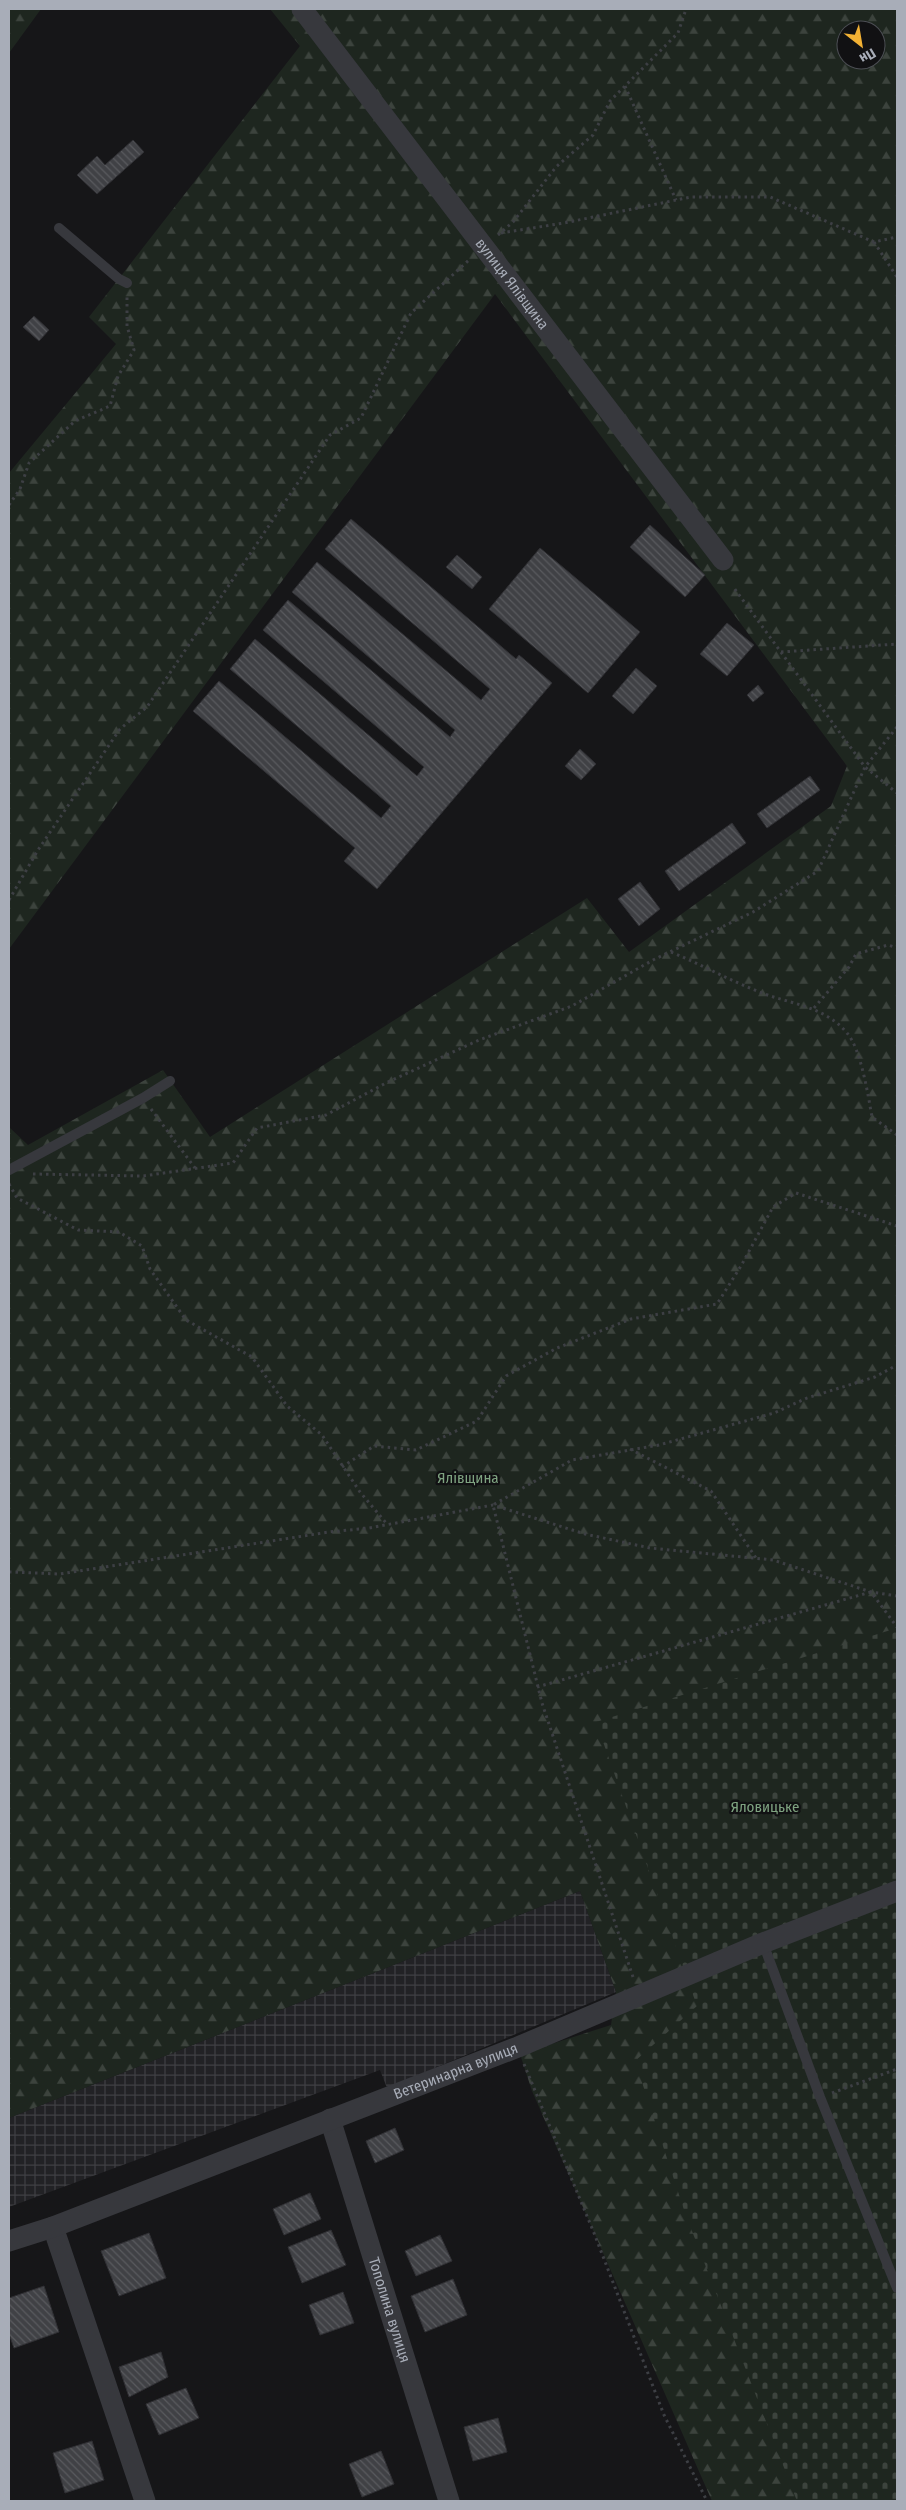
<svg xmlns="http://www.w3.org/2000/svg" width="906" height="2510" font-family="'Fira Sans Condensed',sans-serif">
<defs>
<pattern id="industrial-grid" width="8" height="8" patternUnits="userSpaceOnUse" patternTransform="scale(1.25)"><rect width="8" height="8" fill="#222225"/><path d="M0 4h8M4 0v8" fill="none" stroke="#3f3f43"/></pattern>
<pattern id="forest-firs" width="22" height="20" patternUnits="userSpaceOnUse" patternTransform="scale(1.25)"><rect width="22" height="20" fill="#1e261f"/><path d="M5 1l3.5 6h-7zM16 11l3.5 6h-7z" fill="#3c433d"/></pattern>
<pattern id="cemetery-stones" width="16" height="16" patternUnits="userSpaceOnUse" patternTransform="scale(1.25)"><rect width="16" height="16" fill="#1e261f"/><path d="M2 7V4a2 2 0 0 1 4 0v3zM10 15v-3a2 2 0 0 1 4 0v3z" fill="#3c433d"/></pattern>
<pattern id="building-back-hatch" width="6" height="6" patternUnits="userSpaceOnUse" patternTransform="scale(1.25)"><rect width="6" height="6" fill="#404145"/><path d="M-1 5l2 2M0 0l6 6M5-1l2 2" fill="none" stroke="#595a5e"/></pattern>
</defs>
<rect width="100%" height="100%" fill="#161618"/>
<path fill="url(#industrial-grid)" d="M580,1891L616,1992L387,2088L380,2070L9,2207V2118Z"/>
<path fill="url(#forest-firs)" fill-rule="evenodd" d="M9,9H41L9,53Z
M270,9H897V2501H712L532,2091L520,2054L611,2025L616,1992L580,1891L9,2118V1127L28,1145L163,1070L210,1137L587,898L629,952L831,806L847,766L495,294L9,949V473L116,344L89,317L300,46ZM846,30H876V60H846Z"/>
<path fill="url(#cemetery-stones)" d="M897,1628V2501H797L685,2213L635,2061L697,2006L596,1722Z"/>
<path fill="url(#building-back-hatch)" stroke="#303034" d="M133,140L144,152L97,194L77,175L97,156L105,165Z
M34,316L49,330L39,341L23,327Z
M351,519L516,659L519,655L552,683L377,889L344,861L355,848L193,711L219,681L381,818L391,806L230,669L255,639L417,776L424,767L263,630L288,600L450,737L455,730L292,592L317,562L481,700L490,689L325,549Z
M650,525L705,575L685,597L630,547Z
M540,548L640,632L588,693L489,609Z
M457,555L482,577L472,589L446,567Z
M727,623L754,645L727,676L700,654Z
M636,668L657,686L633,714L612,696Z
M758,685L764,693L753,702L747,695Z
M580,749L596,764L581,780L565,766Z
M810,776L820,790L767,828L757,814Z
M732,823L746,843L679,891L665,871Z
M640,882L660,909L639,926L618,899Z
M395,2128L404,2150L375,2163L366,2141Z
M310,2193L321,2219L284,2235L273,2209Z
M331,2230L346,2265L302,2283L288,2247Z
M149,2233L166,2278L119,2296L101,2251Z
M440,2235L452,2261L416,2276L405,2251Z
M453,2279L467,2315L425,2332L411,2296Z
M44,2286L59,2332L14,2348L9,2334V2298Z
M343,2292L354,2323L320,2335L309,2305Z
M161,2352L168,2377L129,2397L119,2367Z
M186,2388L199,2418L159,2435L146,2404Z
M498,2418L507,2452L473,2461L464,2427Z
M92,2441L104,2480L65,2493L53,2453Z
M381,2451L394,2484L362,2497L349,2464Z"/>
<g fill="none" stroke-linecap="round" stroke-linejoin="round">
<path stroke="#3d3f44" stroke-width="3" stroke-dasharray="2.5 4" stroke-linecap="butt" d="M625,86L676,200
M501,233L564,223L691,197H770L874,242L897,237
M498,235L513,222L556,167L593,135L610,101L678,33L686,9
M874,242L897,277
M9,505L20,489L29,463L75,421L110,406L118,376L134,350L127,326V296
M781,652L897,644
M897,727L865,767L897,793
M9,900L38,850L120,729L147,707L330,435L361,418L411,313L469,260
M671,952C702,965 731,981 762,993C791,1004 826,1007 847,1033C861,1049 868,1095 872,1117L897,1135
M814,1008L849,967L856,954L888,945L897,948
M151,1109L195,1168
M33,1174L143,1176L233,1163L257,1128L326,1115L386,1083L479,1040L572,1006L653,960L753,912L818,871L865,767L734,588
M9,1184L17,1198L78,1230L119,1232L142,1246L150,1269L186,1320L252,1357L287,1406L322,1435L360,1492L387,1524
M630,1449L711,1491L756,1558
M342,1467L374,1446L416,1450L477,1421L506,1376L557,1348L631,1319L717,1304L741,1266L773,1207L796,1193L897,1226
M9,1572L60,1574L329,1532L369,1528L493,1505L585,1534L650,1548L773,1560L871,1592L897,1596
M537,1687L871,1592L897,1627
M633,1977L542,1703L493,1505L572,1460L659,1445L774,1413L807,1398L875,1377L897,1365
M524,2064L594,2233L664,2415L707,2501
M832,2093L897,2069"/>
<path stroke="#37383d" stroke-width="10" d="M59,228L119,279L127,283
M9,1170L143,1098L170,1081
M763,1943L820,2097L897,2288"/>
<g stroke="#37383d" stroke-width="21">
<path id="s1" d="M302,9L723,560"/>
<path id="s2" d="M330,2119L449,2501"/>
<path d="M53,2227L145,2501"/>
<path id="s3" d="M9,2241L53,2227L518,2047L763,1943L897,1891"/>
</g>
</g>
<g text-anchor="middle" stroke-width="4.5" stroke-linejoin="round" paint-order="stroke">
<g font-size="15" fill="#a8adb8" stroke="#111113">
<text dy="5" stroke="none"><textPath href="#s1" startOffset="346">вулиця Ялівщина</textPath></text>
<text dy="5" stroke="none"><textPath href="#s3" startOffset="478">Ветеринарна вулиця</textPath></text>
<text dy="5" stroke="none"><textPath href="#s2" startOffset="200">Тополина вулиця</textPath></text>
</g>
<g font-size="15" fill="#7fa381" stroke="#111113">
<text x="468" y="1483">Ялівщина</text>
<text x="765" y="1812">Яловицьке</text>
</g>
</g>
<rect width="906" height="2510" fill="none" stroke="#a8adb8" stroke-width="20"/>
<g transform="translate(861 45) rotate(149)"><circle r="24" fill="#111113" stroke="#4d4f55"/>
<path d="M0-4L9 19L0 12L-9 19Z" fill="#f2b134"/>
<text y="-8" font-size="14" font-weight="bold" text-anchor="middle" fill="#a8adb8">Пн</text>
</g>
</svg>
